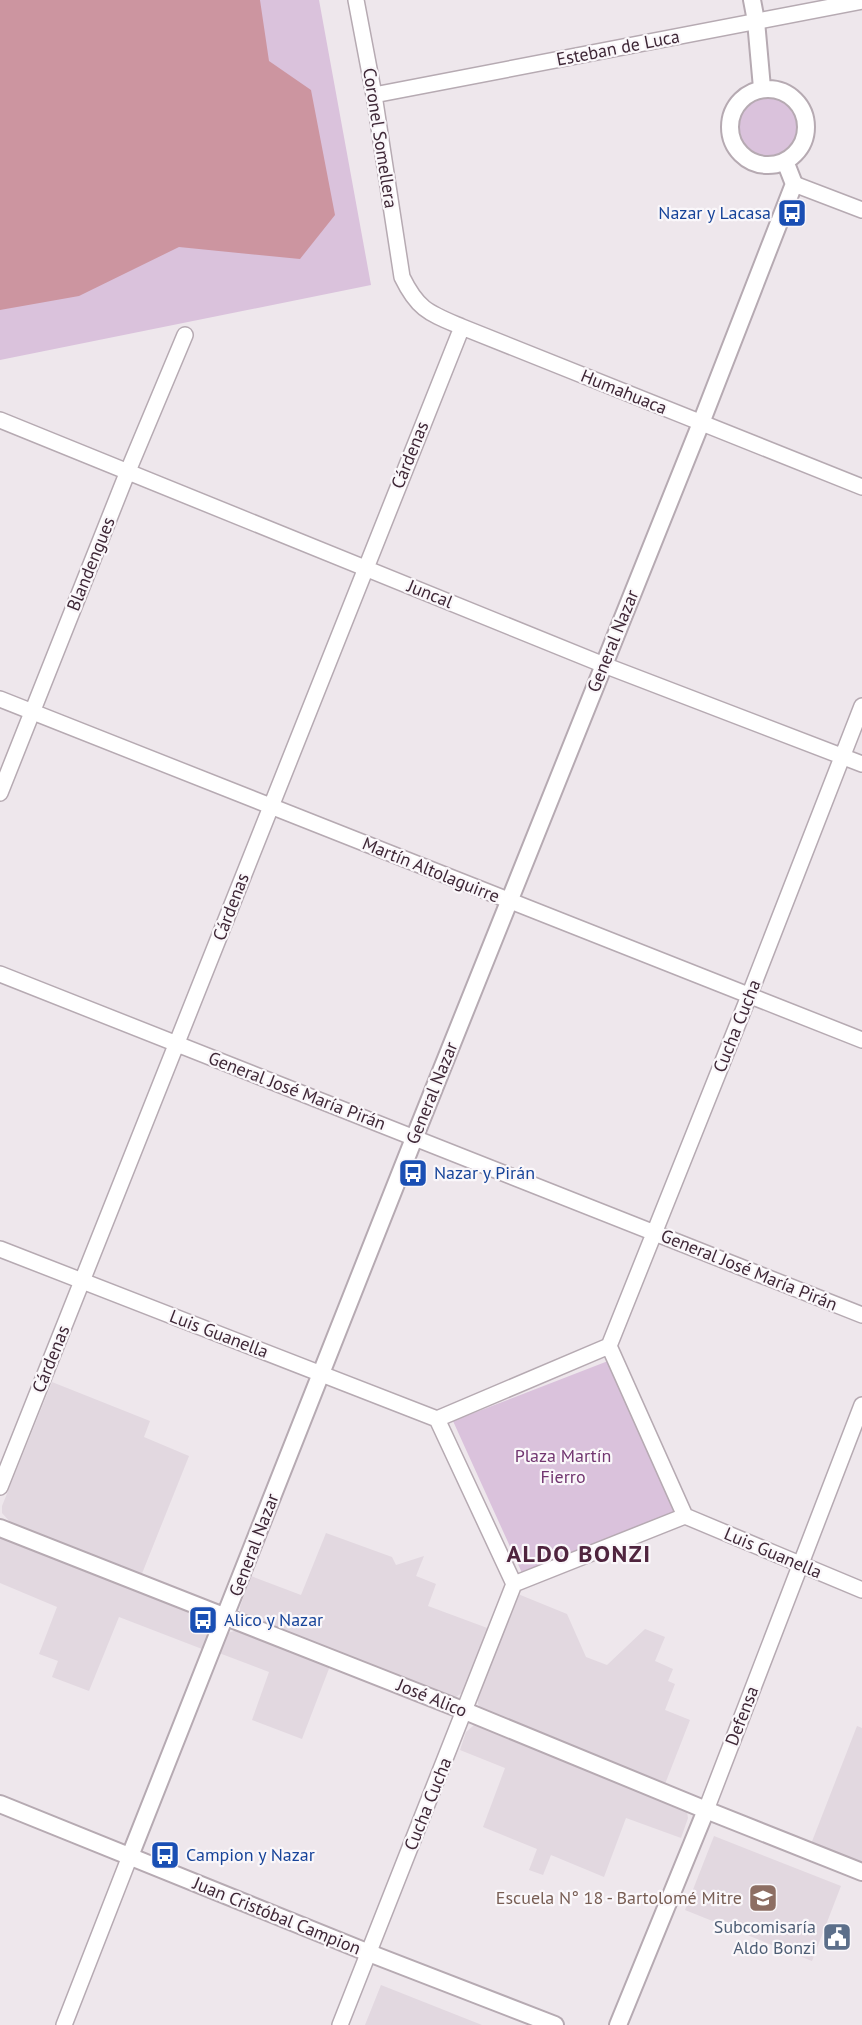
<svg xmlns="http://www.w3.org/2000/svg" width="862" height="2025" font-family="'PT Sans',sans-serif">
<rect width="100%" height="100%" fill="#eee7ec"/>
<path fill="#e2d8e0" d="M52,1382L150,1421L144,1437L189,1456L141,1576L11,1523L2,1513V1506Z
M326,1533L392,1557L396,1565L424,1556L416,1576L436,1584L428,1606L490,1629L463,1692L456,1697H450L245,1618L240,1612V1607L251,1576L301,1595Z
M0,1535L202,1616L207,1619L210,1631L202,1649L119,1617L89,1691L52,1677L58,1661L39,1654L57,1607L0,1583Z
M518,1594L567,1614L586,1657L607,1665L645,1629L665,1637L655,1661L673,1669L668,1681L675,1684L665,1710L690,1720L665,1784L482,1711L478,1704V1697Z
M237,1630L330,1666L302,1739L252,1720L269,1672L219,1653L228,1633Z
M474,1725L682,1808L687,1812L688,1818L681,1838L626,1818L604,1877L551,1855L543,1875L529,1870L537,1849L483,1827L505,1768L460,1750L466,1732Z
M857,1726L862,1728V1864L811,1844Z
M714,1836L841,1886L812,1961L685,1910Z
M381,1985L482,2025H365Z"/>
<path fill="#dac2dc" d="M0,0H319L371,285L0,360Z
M737 126a31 31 0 1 1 62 0a31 31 0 1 1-62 0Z
M608,1361L674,1512L522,1573L453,1421Z"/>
<path fill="#cc95a0" d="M0,0H260L269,61L311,90L335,215L300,259L179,247L79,296L0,310Z"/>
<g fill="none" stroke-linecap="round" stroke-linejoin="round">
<g stroke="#b6aab2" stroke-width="18">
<path id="minor" d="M356,0L374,95L402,277C418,310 429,313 462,327L862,487
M374,95L862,1
M794,184L862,210
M0,420L604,665L862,764
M0,699L862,1040
M0,793L128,471L185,335
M0,974L862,1315
M0,1249L437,1419L514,1584
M609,1346L749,996L862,706
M609,1346L685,1516L862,1590
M437,1419L609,1346
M0,1487L462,327
M514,1584L685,1516
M706,1810L862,1405
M64,2025L130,1856
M340,2025L514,1584"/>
</g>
<g stroke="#b6aab2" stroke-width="20">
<path id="tertiary" d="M752,0L756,21L762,88
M730 127a38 38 0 1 1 76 0a38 38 0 1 1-76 0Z
M0,1528L465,1711L706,1810L862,1872
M0,1804L369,1953L555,2025
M130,1856L415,1136L701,423L794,184L785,161
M618,2025L706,1810"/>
</g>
<use href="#minor" stroke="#fff" stroke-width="15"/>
<use href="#tertiary" stroke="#fff" stroke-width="16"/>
</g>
<defs>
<g id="bus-square" transform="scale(1.5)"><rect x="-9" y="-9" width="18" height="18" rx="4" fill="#1a4fb4" stroke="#faf7fa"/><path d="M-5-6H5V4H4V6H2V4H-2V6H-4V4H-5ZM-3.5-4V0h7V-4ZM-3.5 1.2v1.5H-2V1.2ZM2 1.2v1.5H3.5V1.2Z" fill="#fff"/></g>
<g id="school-square" transform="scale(1.5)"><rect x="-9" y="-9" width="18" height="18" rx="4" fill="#8d6e63" stroke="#faf7fa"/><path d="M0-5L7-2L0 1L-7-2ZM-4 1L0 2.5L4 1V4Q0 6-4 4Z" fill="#fff"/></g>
<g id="civic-square" transform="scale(1.5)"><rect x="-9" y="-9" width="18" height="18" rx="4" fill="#5c6f8a" stroke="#faf7fa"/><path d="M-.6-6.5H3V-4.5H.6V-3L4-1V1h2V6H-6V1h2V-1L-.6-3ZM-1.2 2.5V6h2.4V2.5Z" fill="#fff"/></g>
</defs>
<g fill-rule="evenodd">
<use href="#bus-square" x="792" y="213"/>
<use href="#bus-square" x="413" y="1173"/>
<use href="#bus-square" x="203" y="1620"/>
<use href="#bus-square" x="165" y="1855"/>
<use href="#school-square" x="763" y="1898"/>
<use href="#civic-square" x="837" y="1937"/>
</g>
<g text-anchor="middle" stroke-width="4.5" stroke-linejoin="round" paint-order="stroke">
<g font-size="18" fill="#3e2736" stroke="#faf7fa">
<text transform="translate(618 48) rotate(-11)" y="6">Esteban de Luca</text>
<text transform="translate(380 138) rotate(81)" y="6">Coronel Somellera</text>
<text transform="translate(624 392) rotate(22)" y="6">Humahuaca</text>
<text transform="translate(410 455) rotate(-68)" y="6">Cárdenas</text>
<text transform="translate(91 564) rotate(-68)" y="6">Blandengues</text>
<text transform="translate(430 594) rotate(22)" y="6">Juncal</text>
<text transform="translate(613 641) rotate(-68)" y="6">General Nazar</text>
<text transform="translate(431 870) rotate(22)" y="6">Martín Altolaguirre</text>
<text transform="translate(231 907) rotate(-69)" y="6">Cárdenas</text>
<text transform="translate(737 1026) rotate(-68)" y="6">Cucha Cucha</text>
<text transform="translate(297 1091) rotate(21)" y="6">General José María Pirán</text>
<text transform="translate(432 1093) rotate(-68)" y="6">General Nazar</text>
<text transform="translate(749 1270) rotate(22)" y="6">General José María Pirán</text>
<text transform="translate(219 1334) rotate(21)" y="6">Luis Guanella</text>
<text transform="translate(51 1359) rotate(-68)" y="6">Cárdenas</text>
<text transform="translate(254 1545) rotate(-69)" y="6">General Nazar</text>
<text transform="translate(773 1553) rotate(23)" y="6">Luis Guanella</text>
<text transform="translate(432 1698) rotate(22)" y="6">José Alico</text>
<text transform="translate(742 1716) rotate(-69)" y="6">Defensa</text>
<text transform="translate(428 1804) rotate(-68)" y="6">Cucha Cucha</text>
<text transform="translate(277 1916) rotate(22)" y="6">Juan Cristóbal Campion</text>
</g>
<g font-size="18" fill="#164399" stroke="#faf7fa" text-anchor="start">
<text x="771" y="219" text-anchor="end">Nazar y Lacasa</text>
<text x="434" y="1179">Nazar y Pirán</text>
<text x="224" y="1626">Alico y Nazar</text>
<text x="186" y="1861">Campion y Nazar</text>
</g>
<g font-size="18" fill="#713570" stroke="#faf7fa">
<text x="563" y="1462">Plaza Martín<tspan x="563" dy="21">Fierro</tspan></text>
</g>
<g font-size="18" fill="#785e54" stroke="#faf7fa" text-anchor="end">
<text x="742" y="1904">Escuela N° 18 - Bartolomé Mitre</text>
</g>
<g font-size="18" fill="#4e5e75" stroke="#faf7fa" text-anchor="end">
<text x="816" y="1933">Subcomisaría<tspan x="816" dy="21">Aldo Bonzi</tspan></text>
</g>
<g font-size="24" font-weight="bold" letter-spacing="1.5" fill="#4f243e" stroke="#faf7fa">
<text x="579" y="1562">ALDO BONZI</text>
</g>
</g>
</svg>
